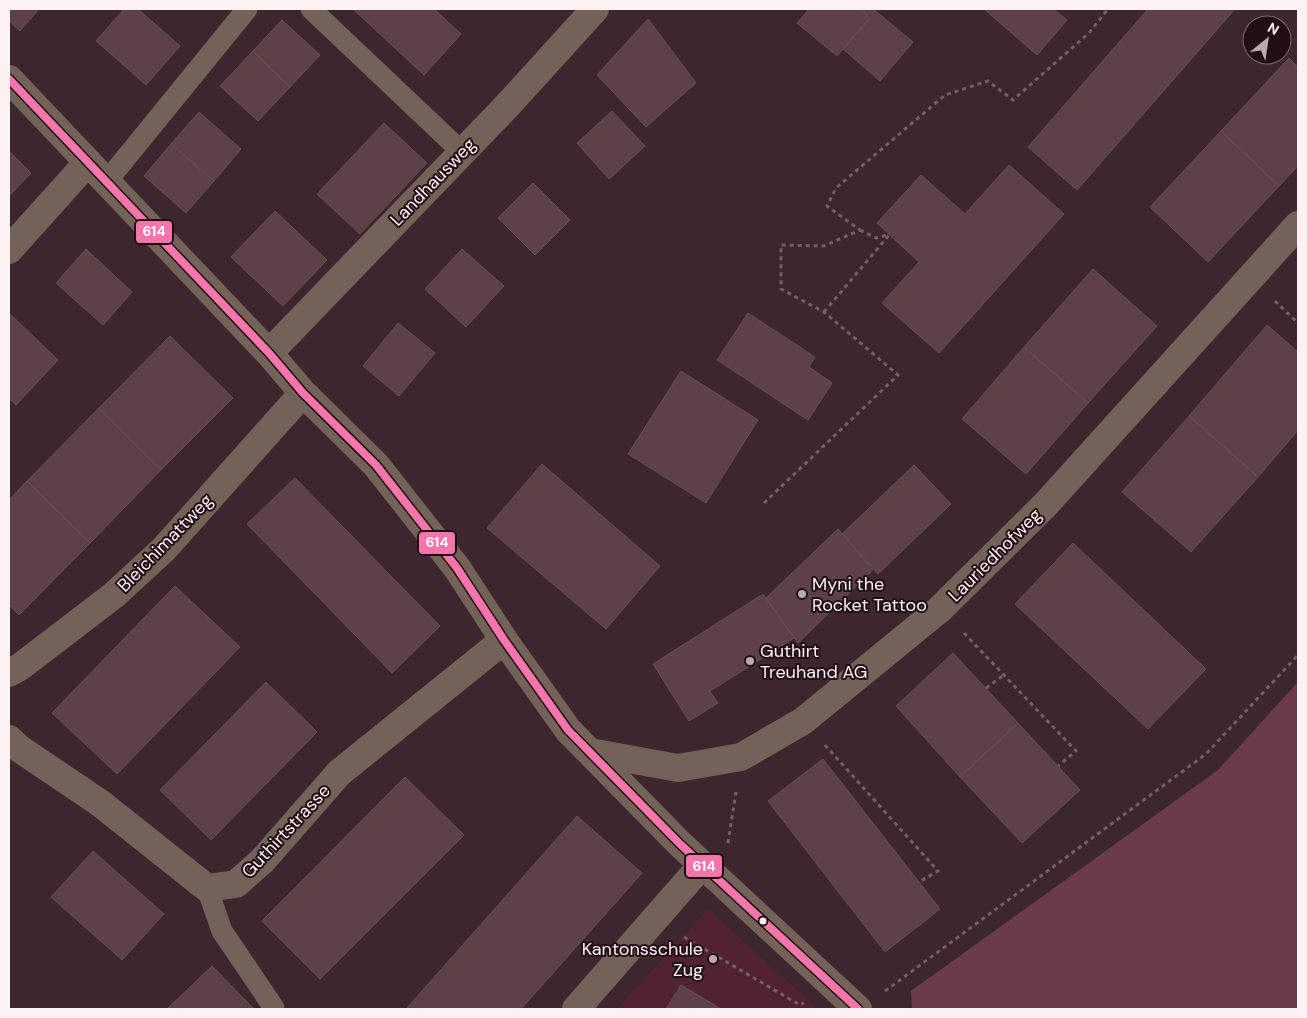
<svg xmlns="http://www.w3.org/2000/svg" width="1307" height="1018" font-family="'DM Sans',sans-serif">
<rect width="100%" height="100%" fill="#3d272e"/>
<path fill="#512332" d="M708,909L818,1009H617Z"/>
<path fill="#6c3b4a" d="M1298,682V1009H914L912,1008L911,991L1218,770Z"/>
<path fill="#5c4247" stroke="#645053" d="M9,9H39L20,31L9,21Z
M124,9H138L180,46L146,85L96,41Z
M353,9H434L461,34L424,75Z
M809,9H860L870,18L837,56L797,23Z
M865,9H873L913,42L880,81L843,49L870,18L863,11Z
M984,9H1053L1067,20L1037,55Z
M1148,9H1235L1077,190L1028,147Z
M648,19L696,83L646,127L597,75Z
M282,20L320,55L290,87L253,51Z
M253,51L290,87L258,121L220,86Z
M1289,58L1298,67V166L1279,186L1221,131Z
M612,111L645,146L609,179L577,143Z
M199,112L241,149L214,181L171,144Z
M384,123L427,163L360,234L317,194Z
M1221,131L1279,186L1208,262L1150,207Z
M171,144L214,181L186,213L144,176Z
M9,151L31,173L9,196Z
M1009,165L1064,214L939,353L882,303L919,262L877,223L921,175L965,214Z
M533,183L570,220L535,255L498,218Z
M275,211L327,260L283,306L231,257Z
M86,249L132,292L103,325L56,283Z
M462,249L504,286L466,327L425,289Z
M1093,269L1157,326L1088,403L1024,347Z
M9,313L58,360L16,405L9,398Z
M748,313L815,357L809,367L832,383L808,420L717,360Z
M398,323L435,353L399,396L363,366Z
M1267,325L1298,352V430L1258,477L1189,416Z
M170,336L233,398L161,470L99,408Z
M1024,347L1088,403L1026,474L962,419Z
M681,371L758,420L706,503L628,454Z
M99,408L161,470L90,543L27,481Z
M1189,416L1258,477L1191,552L1122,492Z
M542,464L660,566L606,629L487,528Z
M914,465L951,504L878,574L842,534Z
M295,478L440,626L392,673L247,524Z
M27,481L90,543L19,615L9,605V500Z
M838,529L873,570L798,643L766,598Z
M1073,543L1206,669L1148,729L1015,604Z
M175,586L240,647L117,774L52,713Z
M763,594L794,638L710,691L718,703L689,721L653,664Z
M953,653L1018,723L960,777L896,706Z
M266,682L317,732L211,840L160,790Z
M1018,723L1080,790L1022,843L960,777Z
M823,759L940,909L885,952L768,801Z
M405,777L464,835L320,979L262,921Z
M577,816L642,873L521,1009H406Z
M93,851L164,914L122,960L51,897Z
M212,966L254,1009H167Z
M681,985L721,1009H666Z"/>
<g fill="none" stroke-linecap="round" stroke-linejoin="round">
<path stroke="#72625f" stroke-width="3" stroke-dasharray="4 4" stroke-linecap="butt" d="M860,230L876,238L890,234
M1275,301L1298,323
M824,312L890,234
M764,503L898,375L824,312L781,289V245L824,246L860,230L827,206L836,188L945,95L988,81L1013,100L1089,33L1108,9
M964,633L1076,751L1058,766
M986,688L1004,675
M825,745L938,871L919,882
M728,843L736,792
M684,937L800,1005L804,1003
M885,991L1206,754L1298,655"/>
<path stroke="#736257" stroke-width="21" d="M311,9L462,152
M107,181L247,9
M207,888L222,931L274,1008"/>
<path stroke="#736257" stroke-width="28" d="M9,79L269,353L303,393L376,465L457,568L504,640L568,730L680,844L858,1009
M9,250L88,162
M269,353L505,108L595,9
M9,673L20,667L114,595L164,549L303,393
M9,739L20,749L100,803L207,888L236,884L262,861L339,773L504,640
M590,752L678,768L741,757L803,721L940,609L1047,503L1298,225
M576,1009L702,865"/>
<g stroke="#220f15" stroke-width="11">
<path id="bus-1" d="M9,79L269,353L303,393L376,465L457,568L504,640L568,730L680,844L858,1009"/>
</g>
<use href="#bus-1" stroke="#f675aa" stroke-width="8"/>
</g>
<g fill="#baaaaf" stroke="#220f15" stroke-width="2">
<circle cx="802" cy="594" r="5"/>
<circle cx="750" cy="661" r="5"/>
<circle cx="713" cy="959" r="5"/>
</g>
<circle fill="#fdf1f4" stroke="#220f15" stroke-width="2" cx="763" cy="921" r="4.5"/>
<g text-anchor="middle" stroke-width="4" stroke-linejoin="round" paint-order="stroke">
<g font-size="18" fill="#fdf1f4" stroke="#220f15">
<text transform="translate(433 182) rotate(-46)" y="6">Landhausweg</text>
<text transform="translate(165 543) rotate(-46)" y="6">Bleichimattweg</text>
<text transform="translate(995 555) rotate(-45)" y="6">Lauriedhofweg</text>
<text transform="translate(286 831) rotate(-47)" y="6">Guthirtstrasse</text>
</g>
<g font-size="18" fill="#fdf1f4" stroke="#220f15" text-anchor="start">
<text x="812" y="590">Myni the<tspan x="812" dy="21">Rocket Tattoo</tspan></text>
<text x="760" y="657">Guthirt<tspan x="760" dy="21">Treuhand AG</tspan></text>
<text x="703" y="955" text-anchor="end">Kantonsschule<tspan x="703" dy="21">Zug</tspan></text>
</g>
</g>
<g stroke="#220f15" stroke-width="2">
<rect x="135" y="220" width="38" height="24" rx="5" fill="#f675aa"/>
<rect x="418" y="531" width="38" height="24" rx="5" fill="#f675aa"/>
<rect x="685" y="854" width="38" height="24" rx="5" fill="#f675aa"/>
</g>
<g font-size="14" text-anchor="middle" font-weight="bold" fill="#fff">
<text x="154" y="236">614</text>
<text x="437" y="547">614</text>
<text x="704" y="871">614</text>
</g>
<rect width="1307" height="1018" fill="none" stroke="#fdf1f4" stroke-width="20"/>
<g transform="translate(1267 40) rotate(30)"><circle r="24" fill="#220f15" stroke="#7a696e"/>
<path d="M0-4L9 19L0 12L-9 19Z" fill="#baaaaf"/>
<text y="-8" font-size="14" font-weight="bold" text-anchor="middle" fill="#fdf1f4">N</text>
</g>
</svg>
